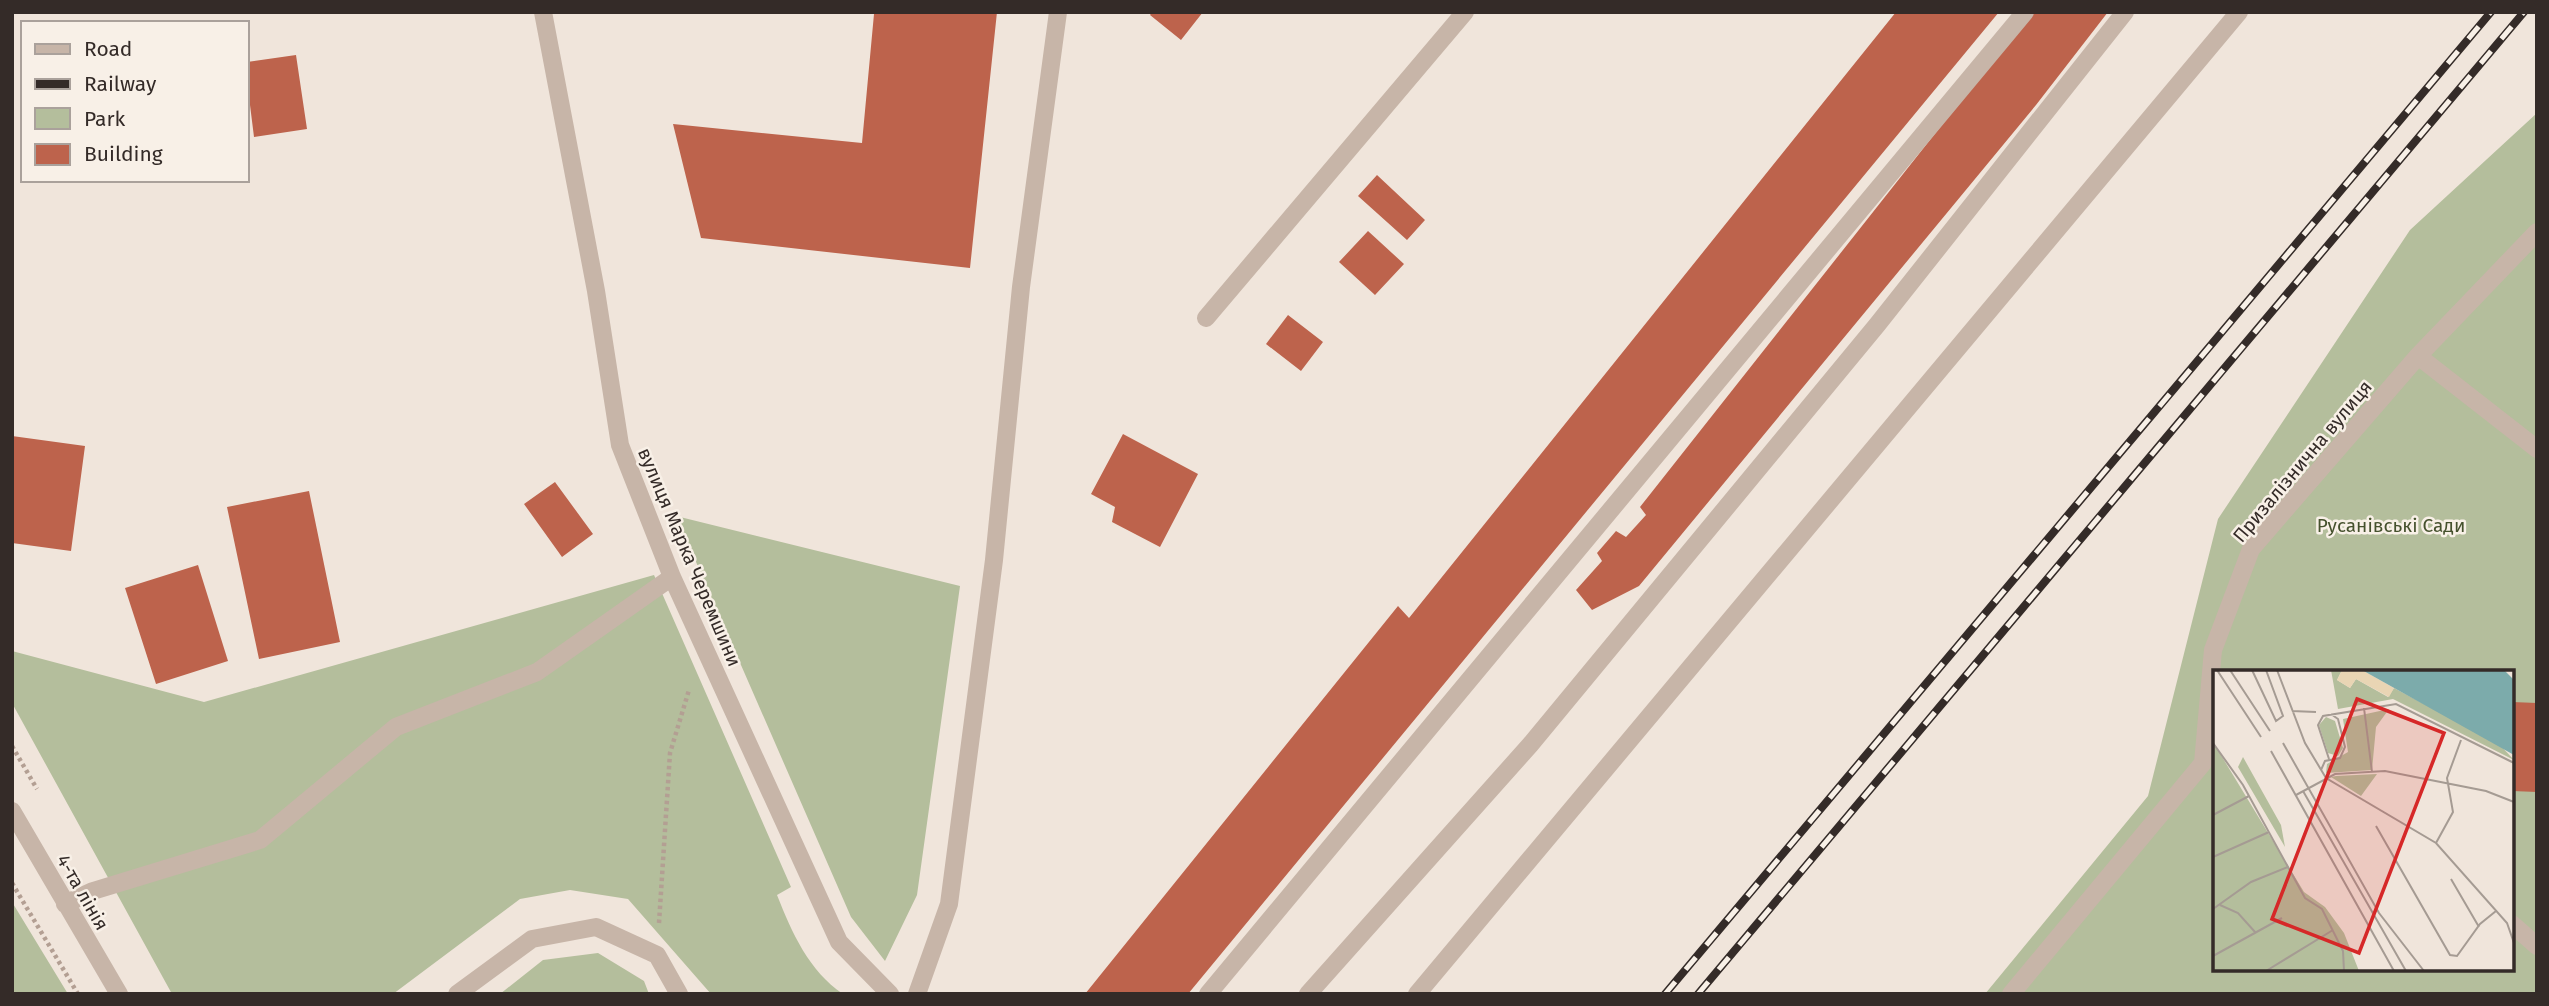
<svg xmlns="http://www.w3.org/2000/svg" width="2549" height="1006" font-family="'Fira Sans',sans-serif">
<rect width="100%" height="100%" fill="#f0e5db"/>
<path fill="#b4be9c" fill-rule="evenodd" d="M2537,113V994H1985L2148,796L2218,519L2410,230ZM2215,672H2512V969H2215Z
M676,516L960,586L917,895L885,961L851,917Z
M654,575L791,887L777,895C792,933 809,971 843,994H711L628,899L570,890L520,899L393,994H172L12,703V651L204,702Z
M12,902L68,994H12Z
M598,953L644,981L649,994H500L543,960Z"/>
<path fill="#bd634c" d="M881,12H997L970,268L701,238L673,124L862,143L874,14Z
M1152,12H1203L1181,40L1150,15Z
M1896,12H1999L1188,994H1085L1398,606L1409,618Z
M2031,12H2108L2036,105L1639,586L1592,610L1576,590L1602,561L1597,553L1616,531L1626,537L1646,515L1640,507Z
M296,55L307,129L254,137L250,105H247V62Z
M1377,175L1425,220L1407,240L1358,196Z
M1368,231L1404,264L1375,295L1339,262Z
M1288,315L1323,342L1301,371L1266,344Z
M1123,434L1198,474L1160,547L1112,522L1115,507L1091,494Z
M12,436L85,446L71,551L12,543Z
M555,482L593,534L562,557L524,504Z
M309,491L340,642L259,659L227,507Z
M198,565L228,661L156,684L125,588Z
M2512,702L2537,703V792L2512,791Z"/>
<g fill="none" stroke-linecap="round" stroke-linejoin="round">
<path stroke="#b39f93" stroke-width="4.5" stroke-dasharray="3.5 3.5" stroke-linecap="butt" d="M12,746L37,789
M12,883L78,994
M659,923L670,753L689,690"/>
<path stroke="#c7b5a8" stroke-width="18" d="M543,12L596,291L620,445L672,577L839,942L890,994
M1206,318L1465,12
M2418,356L2537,449
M12,811L119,994
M65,904L93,891L260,840L396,727L537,672L672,577
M2512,924L2537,946
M457,994L532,939L596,927L657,955L679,994
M917,994L949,904L994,560L1021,287L1058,12
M1208,994L2025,12
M1308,994L1530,745L1877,325L2125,12
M1417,994L2239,12
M2011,994L2203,763L2213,650L2251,549L2418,356L2537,232"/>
<g stroke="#342b28" stroke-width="8">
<path id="rail" d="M1665,994L2491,12
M1698,994L2524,12"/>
</g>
<use href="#rail" stroke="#f8f0e7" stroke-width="5" stroke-dasharray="16" stroke-linecap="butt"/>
</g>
<g text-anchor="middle" stroke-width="5" stroke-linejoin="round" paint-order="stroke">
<g font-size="19" fill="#342b28" stroke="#f8f0e7">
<text transform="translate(2302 461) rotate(-50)" y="7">Призалізнична вулиця</text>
<text transform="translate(690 557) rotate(67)" y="7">вулиця Марка Черемшини</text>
<text transform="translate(83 892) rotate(60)" y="7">4-та лінія</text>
</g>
<g font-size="19" fill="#45512d" stroke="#f8f0e7">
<text x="2391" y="532">Русанівські Сади</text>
</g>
</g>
<g transform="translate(2213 670)">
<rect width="301" height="301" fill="#f0e5db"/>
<path d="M118,0H129L124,10L137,18L143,9L175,27L181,18L286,74L301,90L180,29L125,39ZM176,39L163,57L159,100L113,103L114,94L135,82L130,49ZM113,47L122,51L130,78L125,86L115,83L106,55ZM0,72L91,222L112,237L131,263L146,301H0ZM30,87L68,155L72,177L25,97ZM164,104L148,126L118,107L123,106Z" fill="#b4be9c"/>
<path d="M129,0H149L181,18L176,27L143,9L137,18L124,10Z" fill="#e9d5b4"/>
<path d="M149,0H291L301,10V85Z" fill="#7cabab"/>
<path fill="none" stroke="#a59b93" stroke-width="2" d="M4,0L48,67M17,0L57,61M39,0L63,51L70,46L53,0M64,0L92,73L113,108L223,173L294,253L301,273M151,38L159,102M79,41L103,42M0,73L30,115L92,228L109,239L130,281L131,301M70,73L166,243L211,301M58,81L181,301M116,89L105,55L110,46L183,34L301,93M108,100L112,91L127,88L132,77L125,49L118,44M90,121L193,301M83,125L122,104L172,101L273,121L301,132M0,145L36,126M163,156L237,285L244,286L267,254L283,241M223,173L240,142L234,108L248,70M0,187L56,162M238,209L266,257M7,235L25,243L42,262M0,239L38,212L75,197M0,286L69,248M53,301L120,260"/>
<path fill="#d62828" fill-opacity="0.15" stroke="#d62828" stroke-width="3.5" d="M144,29L231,63L146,283L59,249Z"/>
<rect width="301" height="301" fill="none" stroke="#342b28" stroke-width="3.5"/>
</g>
<rect width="2549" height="1006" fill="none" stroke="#342b28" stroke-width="28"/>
<rect x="21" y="21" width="228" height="161" fill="#f8f0e7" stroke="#aaa19b" stroke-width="2"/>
<rect x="35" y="44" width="35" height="10" fill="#c7b5a8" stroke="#aaa19b" stroke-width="2"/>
<text x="84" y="56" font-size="21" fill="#342b28">Road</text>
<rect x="35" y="79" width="35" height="10" fill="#342b28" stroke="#aaa19b" stroke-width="2"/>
<text x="84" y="91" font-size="21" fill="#342b28">Railway</text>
<rect x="35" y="108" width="35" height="21" fill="#b4be9c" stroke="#aaa19b" stroke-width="2"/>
<text x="84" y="126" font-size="21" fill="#342b28">Park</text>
<rect x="35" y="144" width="35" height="21" fill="#bd634c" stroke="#aaa19b" stroke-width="2"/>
<text x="84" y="161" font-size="21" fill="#342b28">Building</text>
</svg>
